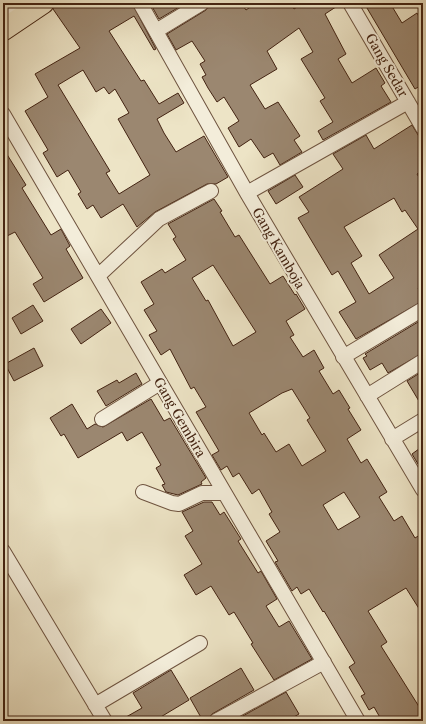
<svg xmlns="http://www.w3.org/2000/svg" width="426" height="724" font-family="'Libre Caslon Text',serif">
<rect width="100%" height="100%" fill="#ede4c6"/>
<filter id="stains"><feTurbulence type="fractalNoise" baseFrequency=".005" numOctaves="4"/><feColorMatrix values="0 0 0 0 .2 0 0 0 0 .09 0 0 0 0 .02 0 0 0 .5 -.17"/></filter>
<radialGradient id="worn" r=".72"><stop offset=".6" stop-color="#630" stop-opacity="0"/><stop offset="1" stop-color="#630" stop-opacity=".3"/></radialGradient>
<path fill="#9b8770" stroke="#432312" fill-rule="evenodd" d="M55,3H132L156,49L154,50L134,16L109,31L141,81L144,80L159,104L178,93L184,103L157,119L164,133L176,152L204,136L228,177L216,184H207L155,212L137,227L123,204L101,218L93,205L87,209L78,194L81,192L68,170L57,177L43,153L48,150L25,111L48,97L35,74L80,48L53,9ZM83,70L96,92L104,87L109,94L115,89L129,113L118,119L150,175L119,194L106,173L110,171L58,85Z
M150,3H186L159,19Z
M210,3H241L246,10L256,3H290L294,9L303,3H342L325,14L346,54L338,59L352,83L376,68L385,83L381,86L391,102L323,140L318,131L333,122L320,101L325,98L301,59L313,52L299,28L267,51L277,69L250,85L265,109L278,102L300,136L294,140L302,152L280,165L273,153L264,158L251,139L239,147L228,128L239,121L224,97L217,102L208,88L202,77L206,75L200,64L205,61L192,41L176,50L167,34L206,10Z
M364,3H390L402,23L417,13L423,24V84L415,89Z
M412,125L423,143V170L417,174L423,184V284L418,288L423,296V301L356,339L339,312L356,302L338,271L332,275L298,218L309,212L299,197L343,169L333,154L366,135L374,149ZM394,198L402,212L405,210L418,229L379,255L394,278L369,294L351,263L362,256L344,227Z
M3,148L26,185L22,188L51,235L61,229L70,246L66,249L83,278L44,302L33,284L43,278L15,232L3,238Z
M295,175L303,187L276,204L268,191Z
M214,199L222,211L220,212L235,237L239,235L270,284L283,276L295,295L296,294L305,309L286,321L294,335L290,337L303,357L314,350L324,368L319,371L333,394L339,390L350,408L348,409L361,430L347,439L361,463L367,459L387,492L379,497L394,521L402,516L415,538L423,533V615L406,588L368,611L387,642L381,646L423,713V721H382L374,707L369,710L361,696L365,694L349,667L355,663L324,611L323,612L309,589L301,594L297,587L292,591L275,562L278,561L266,541L280,532L269,514L272,512L259,489L252,494L239,473L233,477L227,466L221,470L212,455L219,451L196,412L206,407L194,387L191,389L170,349L161,355L149,335L157,331L144,310L154,304L141,282L162,269L165,273L186,260L173,239L176,237L168,224ZM213,265L256,332L233,346L208,300L206,301L192,278ZM292,389L310,418L307,420L326,451L302,466L289,444L276,452L264,433L262,435L249,413L282,393ZM344,492L360,517L338,530L323,505Z
M33,305L43,321L21,334L12,318Z
M101,309L111,323L81,344L71,329Z
M423,319V353L388,373L382,363L370,370L363,358L367,356L365,354Z
M34,348L43,366L14,381L5,364Z
M423,371V408L407,381Z
M136,373L142,384L106,406L97,391L117,380L119,383Z
M151,399L164,421L170,418L206,478L201,482L202,484L178,495L166,492L162,485L165,484L156,468L161,465L142,432L127,441L122,432L78,458L64,434L61,436L50,418L72,404L87,429L95,424L103,427Z
M423,446V461L418,464L412,454Z
M204,502H212L220,515L224,512L241,539L238,541L258,573L261,571L277,599L266,606L279,627L289,621L312,659L274,680L251,644L253,643L234,612L229,615L211,586L196,595L184,575L202,564L185,536L193,531L182,512Z
M241,668L254,690L212,714L208,721H203L190,698Z
M171,670L189,700L154,721H119L142,708L133,693Z
M286,692L299,714L287,721H243L241,717Z"/>
<g fill="none" stroke-linecap="round" stroke-linejoin="round">
<g stroke="#6e533f" stroke-width="16">
<path id="street" d="M9,3L19,20
M140,3L247,193L423,490
M350,3L423,128
M156,31L202,3
M3,114L358,721
M247,193L408,102
M98,276L159,219L211,191
M343,357L423,309
M367,396L423,361
M102,419L160,383
M392,439L423,420
M143,492L172,503L179,504L202,493H224
M3,551L105,721
M95,705L200,643
M216,721L324,662"/>
</g>
<g stroke="#432312" stroke-width="23">
<path id="primary" d="M3,30L43,3"/>
</g>
<use href="#street" stroke="#f3edda" stroke-width="14"/>
<use href="#primary" stroke="#ede4c6" stroke-width="21"/>
</g>
<g text-anchor="middle" stroke-width="4" stroke-linejoin="round" paint-order="stroke">
<g font-size="13" fill="#432312" stroke="#f3edda">
<text transform="translate(387 65) rotate(60)" y="5">Gang Sedar</text>
<text transform="translate(279 248) rotate(60)" y="5">Gang Kamboja</text>
<text transform="translate(180 417) rotate(60)" y="5">Gang Gembira</text>
</g>
</g>
<rect width="426" height="724" fill="none" stroke="#ede4c6" stroke-width="16"/>
<rect x="4" y="4" width="418" height="716" fill="none" stroke="#432312" stroke-width="2"/>
<rect x="8" y="8" width="410" height="708" fill="none" stroke="#432312"/>
<rect width="100%" height="100%" filter="url(#stains)"/>
<rect width="100%" height="100%" fill="url(#worn)"/>
</svg>
